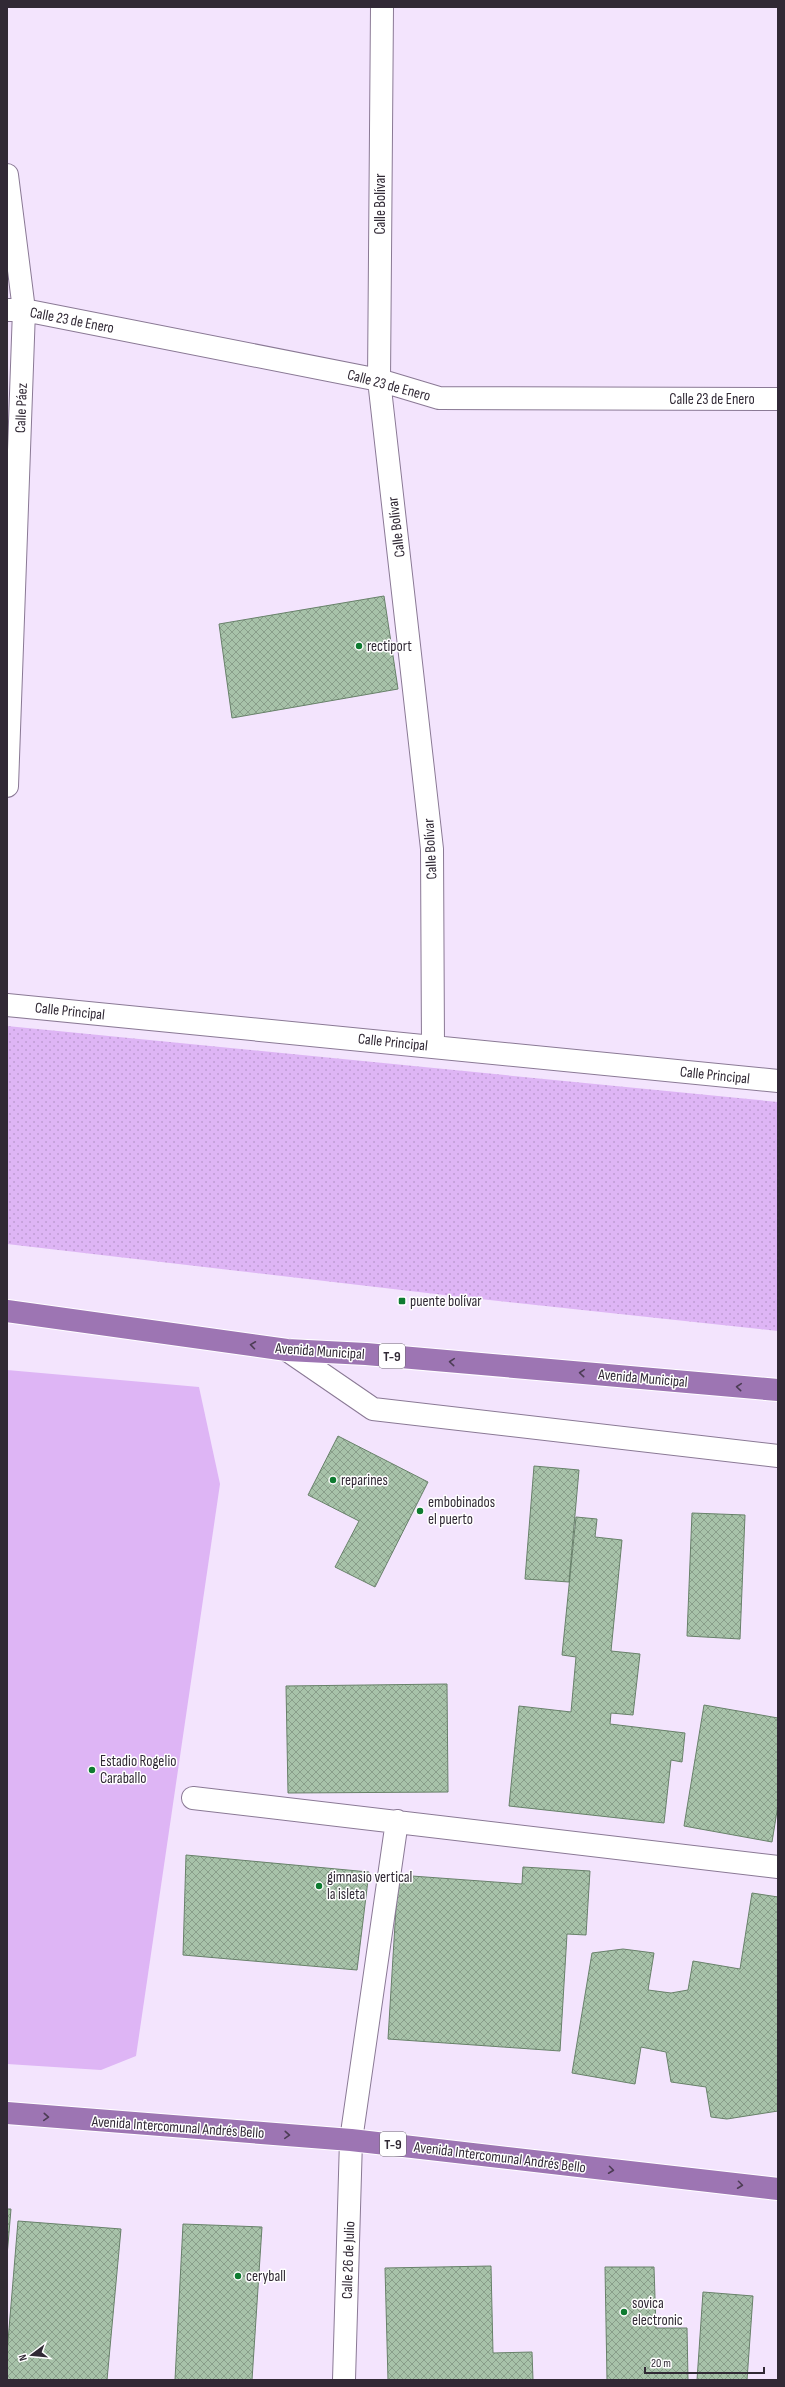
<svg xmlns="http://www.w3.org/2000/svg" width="785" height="2387" font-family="'Sofia Sans Condensed',sans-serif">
<defs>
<pattern id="grass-dots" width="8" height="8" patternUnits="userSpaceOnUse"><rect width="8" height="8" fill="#deb5f5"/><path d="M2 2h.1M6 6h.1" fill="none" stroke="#bf9cd3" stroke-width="1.8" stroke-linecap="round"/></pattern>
<pattern id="building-cross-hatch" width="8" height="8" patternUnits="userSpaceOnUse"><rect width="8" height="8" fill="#a7c2a9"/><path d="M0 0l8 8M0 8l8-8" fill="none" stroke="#899e8a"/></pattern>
</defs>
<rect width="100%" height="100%" fill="#f3e4fd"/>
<path fill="url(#grass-dots)" d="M7,1026L778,1102V1331L453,1296L7,1244Z"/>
<path fill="#deb5f5" d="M7,1370L199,1387L220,1484L136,2056L101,2070L7,2064Z"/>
<path fill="url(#building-cross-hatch)" stroke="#68816a" d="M384,596L398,689L232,718L219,624Z
M338,1436L428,1482L375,1587L335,1567L359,1521L308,1495Z
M534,1466L579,1470L569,1582L525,1579Z
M692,1513L745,1515L740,1639L687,1636Z
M576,1517L597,1519L595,1537L622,1540L611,1651L640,1654L633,1715L611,1713L610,1724L685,1733L682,1762L671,1760L664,1823L509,1806L519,1706L571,1712L576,1657L562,1655Z
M447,1684L448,1792L288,1793L286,1686Z
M704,1705L778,1718V1805L772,1842L684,1826Z
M186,1855L369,1872L357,1970L183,1955Z
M523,1867L590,1871L586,1935L567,1934L560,2051L388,2039L398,1875L522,1884Z
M752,1893L778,1897V2111L727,2119L711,2117L706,2087L671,2082L666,2052L641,2047L635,2084L572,2073L592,1953L623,1949L654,1953L648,1990L671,1993L688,1990L693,1961L740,1969Z
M7,2209H11L7,2256Z
M18,2221L121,2229L107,2380H7V2353Z
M183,2224L262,2227L252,2380H175Z
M491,2266L493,2353L532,2352L533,2380H388L385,2268Z
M605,2267H654L656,2328H687L688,2380H607Z
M703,2292L753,2296L747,2380H697Z"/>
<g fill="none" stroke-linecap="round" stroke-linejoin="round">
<g stroke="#8a7995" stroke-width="24">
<path id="minor" d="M382,7L379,380L432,849L433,1046
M7,175L24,310L7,786
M7,310H24L379,380L439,398L778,399
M7,1005L778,1081
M287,1350L373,1409L778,1456
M193,1798L778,1867
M344,2380L351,2140L397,1821"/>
</g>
<g stroke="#fff" stroke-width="24">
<path id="highway" d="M7,1311L287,1350L366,1354L778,1390
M7,2113L351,2140L778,2189"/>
</g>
<use href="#minor" stroke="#fff" stroke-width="22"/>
<use href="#highway" stroke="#9d75b3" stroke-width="22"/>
</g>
<defs><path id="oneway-chevron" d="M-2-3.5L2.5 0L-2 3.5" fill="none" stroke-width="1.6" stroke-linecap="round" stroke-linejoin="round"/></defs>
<g stroke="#4c3c54">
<use href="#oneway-chevron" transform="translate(253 1345) rotate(-172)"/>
<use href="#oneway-chevron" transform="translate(452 1362) rotate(-175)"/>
<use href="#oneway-chevron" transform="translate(582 1373) rotate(-175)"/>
<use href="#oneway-chevron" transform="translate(739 1387) rotate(-175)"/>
<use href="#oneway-chevron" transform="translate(46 2117) rotate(4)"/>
<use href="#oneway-chevron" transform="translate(287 2135) rotate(4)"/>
<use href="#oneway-chevron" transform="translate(611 2170) rotate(7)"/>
<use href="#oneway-chevron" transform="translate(740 2185) rotate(7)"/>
</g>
<g fill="#0e7b30" stroke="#fff" stroke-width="1.5">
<circle cx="359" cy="646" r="4"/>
<rect x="398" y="1297" width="8" height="8" rx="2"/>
<circle cx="333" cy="1480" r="4"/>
<circle cx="420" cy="1511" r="4"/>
<circle cx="92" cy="1770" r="4"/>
<circle cx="319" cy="1886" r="4"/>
<circle cx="238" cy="2276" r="4"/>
<circle cx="624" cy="2312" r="4"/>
</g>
<g text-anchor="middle" stroke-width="3" stroke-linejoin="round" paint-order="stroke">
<g fill="#fff" stroke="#6f6972" stroke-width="1">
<rect x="379" y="1344" width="26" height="24" rx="3"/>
<rect x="380" y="2132" width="26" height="24" rx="3"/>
</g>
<g font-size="14" font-weight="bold" fill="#312935">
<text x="392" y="1361">T-9</text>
<text x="393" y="2149">T-9</text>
</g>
<g font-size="15" fill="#312935" stroke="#fff">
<text transform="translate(380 204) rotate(-90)" y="5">Calle Bolívar</text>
<text transform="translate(72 320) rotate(11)" y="5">Calle 23 de Enero</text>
<text transform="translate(389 385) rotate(15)" y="5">Calle 23 de Enero</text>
<text x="712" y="404">Calle 23 de Enero</text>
<text transform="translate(21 408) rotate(-88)" y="5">Calle Páez</text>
<text transform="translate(396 527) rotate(-97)" y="5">Calle Bolívar</text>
<text transform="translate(430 849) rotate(-93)" y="5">Calle Bolívar</text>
<text transform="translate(70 1011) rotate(6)" y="5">Calle Principal</text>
<text transform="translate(393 1042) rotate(6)" y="5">Calle Principal</text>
<text transform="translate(715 1075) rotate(6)" y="5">Calle Principal</text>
<text transform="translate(320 1351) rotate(4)" y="5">Avenida Municipal</text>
<text transform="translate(643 1378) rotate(5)" y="5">Avenida Municipal</text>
<text transform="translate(178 2127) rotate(4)" y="5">Avenida Intercomunal Andrés Bello</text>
<text transform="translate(500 2157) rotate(7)" y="5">Avenida Intercomunal Andrés Bello</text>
<text transform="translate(348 2260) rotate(-88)" y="5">Calle 26 de Julio</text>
</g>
<g font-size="15" fill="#312935" stroke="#fff" text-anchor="start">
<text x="367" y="651">rectiport</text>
<text x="410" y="1306">puente bolívar</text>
<text x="341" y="1485">reparines</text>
<text x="428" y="1507">embobinados<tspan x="428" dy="17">el puerto</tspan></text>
<text x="100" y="1766">Estadio Rogelio<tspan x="100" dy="17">Caraballo</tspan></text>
<text x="327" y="1882">gimnasio vertical<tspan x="327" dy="17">la isleta</tspan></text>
<text x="246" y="2281">ceryball</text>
<text x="632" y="2308">sovica<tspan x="632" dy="17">electronic</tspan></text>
</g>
</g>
<rect width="785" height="2387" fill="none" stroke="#312935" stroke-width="16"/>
<g transform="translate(32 2355) rotate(254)" stroke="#ffffff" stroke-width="3" paint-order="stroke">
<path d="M0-3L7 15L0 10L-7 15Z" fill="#312935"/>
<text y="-6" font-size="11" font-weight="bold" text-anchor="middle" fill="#312935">N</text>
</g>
<path d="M645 2367v6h119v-6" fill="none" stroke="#312935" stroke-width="2"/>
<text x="651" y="2367" font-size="12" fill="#312935" stroke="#ffffff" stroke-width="3" paint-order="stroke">20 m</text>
</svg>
